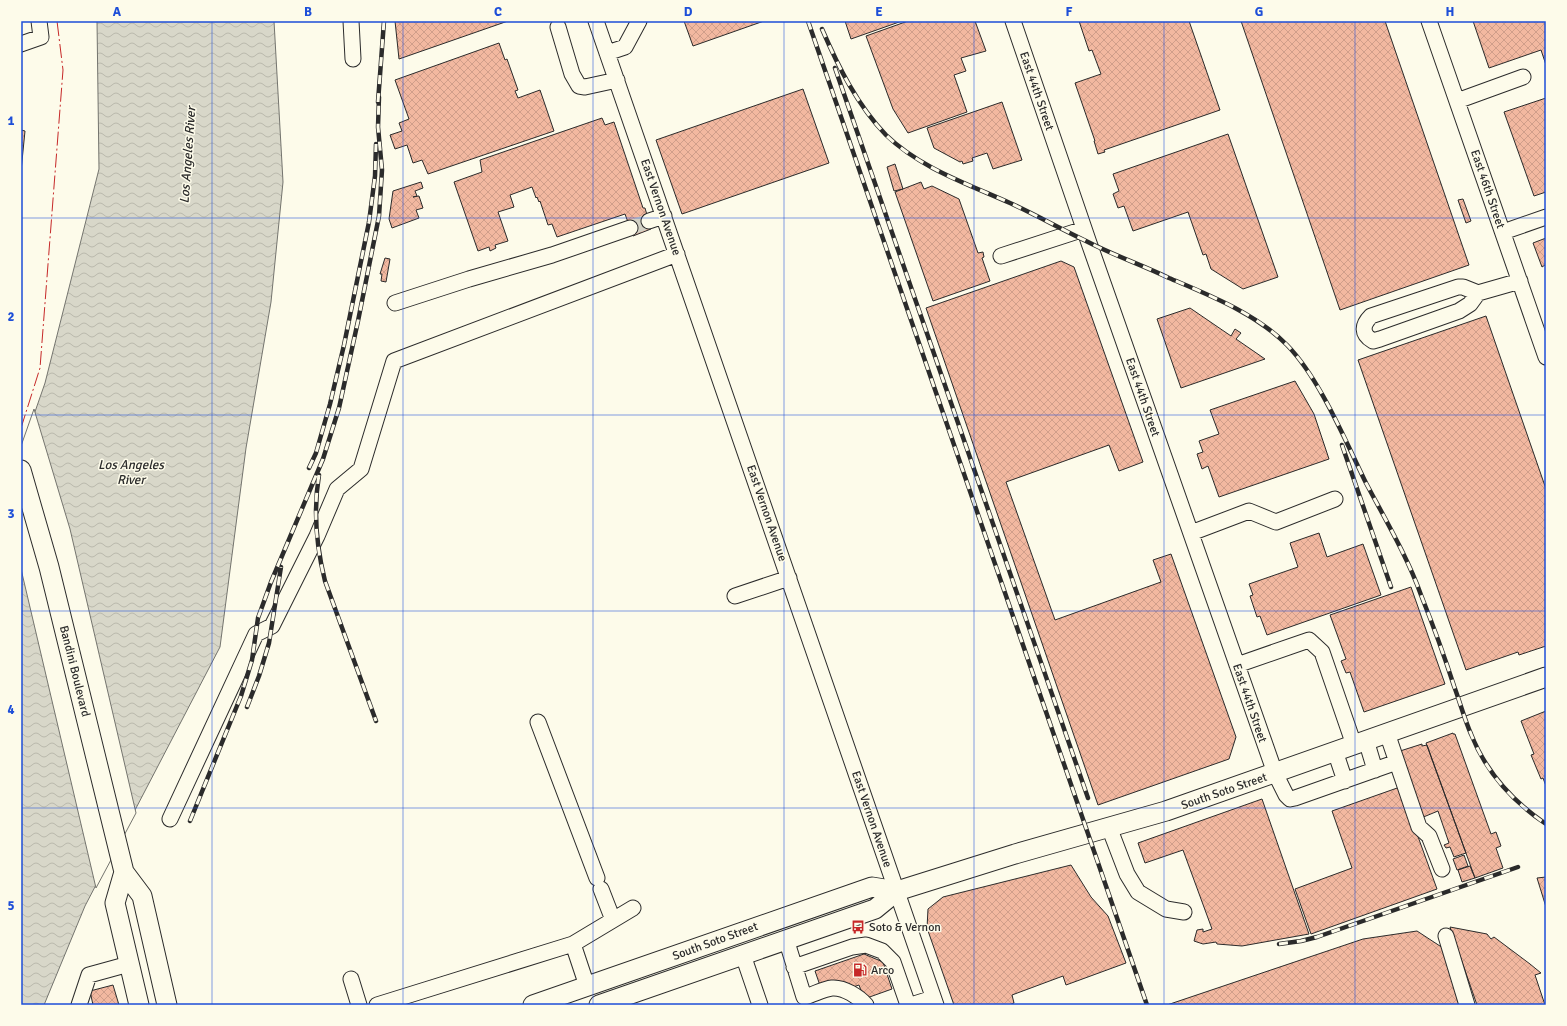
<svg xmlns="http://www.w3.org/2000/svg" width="1567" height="1026" font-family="Signika,sans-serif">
<defs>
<pattern id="water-waves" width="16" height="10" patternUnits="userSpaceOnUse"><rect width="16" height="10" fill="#d8d7c9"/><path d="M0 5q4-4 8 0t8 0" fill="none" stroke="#bab9ad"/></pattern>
<pattern id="building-cross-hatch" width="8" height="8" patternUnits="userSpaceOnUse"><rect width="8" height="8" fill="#f2b8a0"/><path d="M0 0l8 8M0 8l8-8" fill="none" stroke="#d09e8a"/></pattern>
</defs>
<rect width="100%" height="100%" fill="#fdfbea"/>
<path fill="url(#water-waves)" stroke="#74746e" d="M97,21H274L283,182L271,302L246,448L220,647L85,906L44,1005H21V452L45,383L99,169Z"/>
<path fill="#fdfbea" stroke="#74746e" d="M34,409L70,529L136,813L96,888L21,569V446Z"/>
<path fill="url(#building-cross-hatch)" stroke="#2b2b2b" d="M395,21H508L399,59Z
M684,21H764L693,46Z
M845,21H902L851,39Z
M908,21H975L986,51L961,58L966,71L954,75L967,112L908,133L893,109L866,36Z
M1079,21H1189L1220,110L1104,150L1105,152L1098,154L1094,141H1095L1075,83L1101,74L1092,50L1089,51Z
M1241,21H1385L1469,265L1340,310Z
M1473,21H1546V65L1541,50L1489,68Z
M499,43L505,60L507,59L518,90L515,91L518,98L540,90L554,131L428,174L422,160L413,163L407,145L395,149L390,135L402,131L399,123L409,119L395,80Z
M803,89L829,163L682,214L656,140Z
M1546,98V192L1534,196L1504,112Z
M1002,102L1022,160L993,169L987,153L972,158L973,161L963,164L962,161L960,162L934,148L927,128Z
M602,118L605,125L614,122L643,208H645L651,229L633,236L625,214L557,237L552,224L548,225L540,201L539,202L537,197L536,198L532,187L510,195L514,207L498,212L508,241L495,245L496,248L490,251L489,247L478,251L454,182L482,172L480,160Z
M21,130L25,131L21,171Z
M1228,134L1278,277L1243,289L1211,269L1206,254L1203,255L1188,212L1133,231L1124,206L1118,208L1113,194L1119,191L1113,174Z
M895,164L903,189L894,191L887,167Z
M421,182L423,188L415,191L417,196L413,197L419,196L423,208L416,210L419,218L392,228L389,219L393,191Z
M921,182L924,189L932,186L959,199L978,253L983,252L984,257L982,258L990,281L933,301L895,192Z
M1463,199L1471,221L1466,223L1458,200Z
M1546,238V267L1545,265L1542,267L1533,243Z
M385,258L390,259L386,282L381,281L382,274H380Z
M1061,261L1074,267L1143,462L1119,471L1109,445L1006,482L1055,620L1161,582L1153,560L1171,554L1236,737L1229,759L1098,805L926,308Z
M1190,308L1231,336L1235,329L1241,333L1236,339L1265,359L1181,388L1157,319Z
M1486,316L1546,489V646L1519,655L1518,652L1466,670L1358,360Z
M1295,381L1314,414L1329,459L1219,497L1208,466L1202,469L1197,454L1203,452L1199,441L1219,434L1210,410Z
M1319,533L1327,557L1363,544L1381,595L1267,635L1260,616L1257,617L1250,596L1253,595L1249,584L1298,567L1290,543Z
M1411,587L1445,684L1364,712L1350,672L1346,673L1341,661L1346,659L1330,615Z
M1546,711V786L1543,778L1541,779L1531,755L1534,754L1521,721Z
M1453,733V734H1455L1491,834L1496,832L1501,846L1496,848L1503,868L1475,878L1426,743Z
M1422,744V746L1427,745L1466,853L1454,857L1450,847L1446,848L1444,845L1449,843L1438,811L1421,818L1397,752Z
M1400,787L1437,889L1311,934L1295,889L1352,868L1332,811Z
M1262,799L1309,934L1242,946L1217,944L1216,942L1203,944L1194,941L1197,930L1203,929V932L1212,929L1183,850L1145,863L1138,843Z
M1464,855L1468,866L1457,870L1453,859Z
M1071,865L1091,897L1108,916L1126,963L1066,985L1063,976L1012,995L1014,1003L1009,1005H954L927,928L928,909L943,897Z
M1470,866L1475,878L1462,882L1458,870Z
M1546,877V907L1537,878Z
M1450,927L1487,934L1491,939L1494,937L1530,964L1541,973L1535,975L1545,1005H1477Z
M1417,931L1443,948L1462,1005H1167L1363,939Z
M864,954L883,962L892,989L864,999L859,985L824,997L815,971Z
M113,985L119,1005H93L90,991Z"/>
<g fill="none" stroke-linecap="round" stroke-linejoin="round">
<path stroke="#d3d1c4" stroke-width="15" stroke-dasharray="15 8" stroke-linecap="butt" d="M630,228L649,221"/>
<g stroke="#2b2b2b" stroke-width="17">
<path id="minor" d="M351,21L353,59
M596,21L936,1005
M1013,21L1089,243L1275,773L1286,795L1290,799L1295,798L1397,762
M1429,21L1546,357
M558,27L572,74L579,86L585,87L617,80
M21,44L41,37L39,21
M607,53L625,47L639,21
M1457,101L1523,77
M649,221L664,216
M1503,232L1546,217
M1001,256L1084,229
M1478,293L1470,304L1459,311L1380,339L1373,341C1361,334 1362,325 1371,316L1458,287H1463L1478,293L1520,281
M395,303L469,279L552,255L630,228
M1191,533L1249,511L1276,522L1335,499
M735,596L789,578
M1237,665L1309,640L1322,652L1354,745
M538,722L597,878
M1387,733L1419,827L1429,836L1442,869
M1366,740L1375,770
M1335,751L1345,781
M170,819L256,634L272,626L317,536L337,489L361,469L394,361L677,254
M1109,827L1127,874L1138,892L1166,909L1184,912
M601,889L613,920
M1446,936L1467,1005
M786,939L804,997C813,995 823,989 832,988C844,987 859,997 866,1005
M573,944L587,986
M743,955L760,1005
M794,967L852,947L866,945L882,951L893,962L908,1005
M351,979L359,1005
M79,1005L89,975L129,964
M377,1005L573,944L633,908
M911,1005L933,998"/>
</g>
<g stroke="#2b2b2b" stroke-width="21">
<path id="major" d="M21,470L49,567L124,872L142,896L167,1005
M124,872L115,903L139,1005
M533,1005L872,887L897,891
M599,1005L875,909L897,891L1015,854L1166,811L1546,677"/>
</g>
<use href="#minor" stroke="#fdfbea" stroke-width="15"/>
<use href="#major" stroke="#fdfbea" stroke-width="19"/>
<g stroke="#2b2b2b" stroke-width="4.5">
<path id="rail" d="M808,21L1147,1005
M822,29C838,66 857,105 886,135C920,168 968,184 1010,203C1036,215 1061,229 1086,241C1113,255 1142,265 1169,278C1211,296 1255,313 1287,345C1320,379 1345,440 1366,483C1385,519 1407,556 1421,595C1433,625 1444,655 1454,686C1460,702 1464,718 1471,734C1486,772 1512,801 1546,824
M835,68L1088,798
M378,102L384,21
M1342,445L1391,587
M309,468L316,453L330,404L344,345L369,222L375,176L376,144
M319,475C313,511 316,545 325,581L376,721
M247,707L259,676L269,643L281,567
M190,821L241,696L252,660L258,618L271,582L323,459L339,408L358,321L379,216L382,170L378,127L379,97
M1279,944L1301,941L1317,937L1518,867"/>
</g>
<use href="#rail" stroke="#fdfbea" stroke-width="3" stroke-dasharray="9" stroke-linecap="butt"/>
<path stroke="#c62828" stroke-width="1" stroke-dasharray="14 3 2 3" stroke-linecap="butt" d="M21,428L40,368L63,70L57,21"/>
</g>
<path fill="none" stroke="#1d4ed8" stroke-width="1" stroke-opacity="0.55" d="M212,21V1005M403,21V1005M593,21V1005M784,21V1005M974,21V1005M1164,21V1005M1355,21V1005M21,218H1546M21,415H1546M21,611H1546M21,808H1546"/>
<defs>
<g id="bus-bare" transform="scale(1.08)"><path d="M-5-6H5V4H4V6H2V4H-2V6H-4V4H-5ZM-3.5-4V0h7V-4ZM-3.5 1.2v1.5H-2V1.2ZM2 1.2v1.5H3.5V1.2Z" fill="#c62828" stroke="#fdfbea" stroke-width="2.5" paint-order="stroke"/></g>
<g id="fuel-bare" transform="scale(1.08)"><path d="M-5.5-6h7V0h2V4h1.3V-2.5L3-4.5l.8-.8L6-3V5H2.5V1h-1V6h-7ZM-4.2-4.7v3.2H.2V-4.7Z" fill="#c62828" stroke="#fdfbea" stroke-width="2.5" paint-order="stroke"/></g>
</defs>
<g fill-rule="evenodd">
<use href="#bus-bare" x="858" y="927"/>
<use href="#fuel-bare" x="860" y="970"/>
</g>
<g text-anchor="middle" stroke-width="3" stroke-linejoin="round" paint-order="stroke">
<g font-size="12" fill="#2b2b2b" stroke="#fdfbea">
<text transform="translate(1037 91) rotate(71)" y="4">East 44th Street</text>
<text transform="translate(1488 189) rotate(71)" y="4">East 46th Street</text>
<text transform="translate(661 207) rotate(71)" y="4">East Vernon Avenue</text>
<text transform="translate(1143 397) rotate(71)" y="4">East 44th Street</text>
<text transform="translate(767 513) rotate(71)" y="4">East Vernon Avenue</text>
<text transform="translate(75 671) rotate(76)" y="4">Bandini Boulevard</text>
<text transform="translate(1250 703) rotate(71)" y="4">East 44th Street</text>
<text transform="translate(1224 791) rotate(-19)" y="4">South Soto Street</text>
<text transform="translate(872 819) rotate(71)" y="4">East Vernon Avenue</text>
<text transform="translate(715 941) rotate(-20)" y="4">South Soto Street</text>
</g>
<g font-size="12" fill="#2b2b2b" stroke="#fdfbea" text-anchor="start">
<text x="869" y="931">Soto &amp; Vernon</text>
<text x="871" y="974">Arco</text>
</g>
<g font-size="13" font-style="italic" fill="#2b2b2b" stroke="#fdfbea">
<text transform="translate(187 155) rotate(-86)" y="5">Los Angeles River</text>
<text x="131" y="469">Los Angeles<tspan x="131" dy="15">River</tspan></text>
</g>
</g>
<rect width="1567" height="1026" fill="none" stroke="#fdfbea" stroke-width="44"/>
<rect x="22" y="22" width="1523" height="982" fill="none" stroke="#1d4ed8" stroke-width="1.5"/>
<g font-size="13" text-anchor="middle" font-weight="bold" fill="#1d4ed8">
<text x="117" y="16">A</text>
<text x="308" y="16">B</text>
<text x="498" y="16">C</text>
<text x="688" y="16">D</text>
<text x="879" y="16">E</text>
<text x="1069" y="16">F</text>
<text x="1259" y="16">G</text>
<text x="1450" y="16">H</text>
<text x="11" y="125">1</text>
<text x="11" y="321">2</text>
<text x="11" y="518">3</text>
<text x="11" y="714">4</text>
<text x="11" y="910">5</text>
</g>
</svg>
